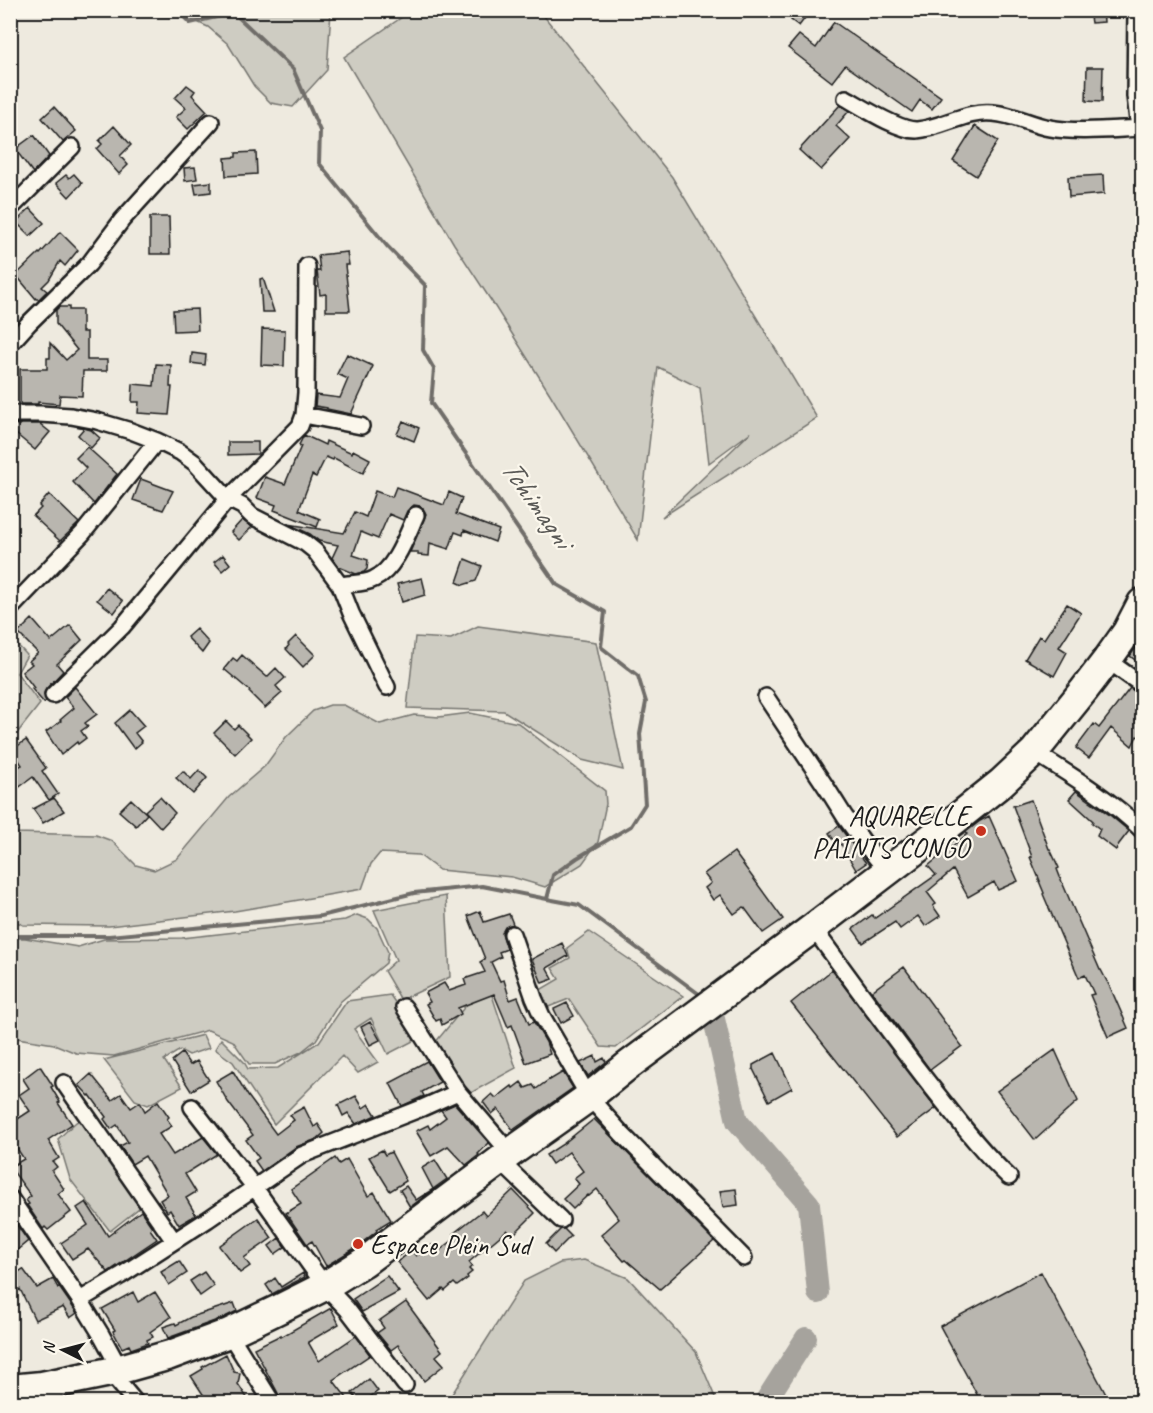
<svg xmlns="http://www.w3.org/2000/svg" width="1153" height="1413" font-family="Caveat,sans-serif">
<rect width="100%" height="100%" fill="#eeeadf"/>
<filter id="ink" filterUnits="userSpaceOnUse"><feTurbulence type="fractalNoise" baseFrequency=".0167" numOctaves="2"/><feDisplacementMap in="SourceGraphic" scale="12" xChannelSelector="R" yChannelSelector="G"/><feConvolveMatrix kernelMatrix="1 2 1 2 8 2 1 2 1" color-interpolation-filters="sRGB"/></filter>
<g filter="url(#ink)">
<path fill="#ceccc2" stroke="#75746f" stroke-width="1.5" d="M128,11H331L327,70L293,107L271,103L254,86L228,44L208,27L186,17L135,16Z
M411,11H540L672,177L817,418L662,517L751,432L709,463L700,388L658,367L638,540L550,394L492,302L454,244L344,57Z
M478,626L596,642L623,770L582,760L504,711L407,708L415,637L451,639Z
M10,637L27,655L17,673L40,704L11,741Z
M330,705H344L380,724L414,715L439,717L470,713L518,723L605,791L606,804L598,842L582,864L545,887L512,877L439,870L419,855L380,853L371,864L362,889L235,911L109,926L23,925L11,919V828L16,833L96,835L112,841L136,865L154,870L177,859L229,797L265,766L286,737L313,711Z
M446,896L450,977L401,1000L384,971L396,960L374,910Z
M357,915L368,919L377,928L388,952L386,963L340,1002L316,1040L301,1052L275,1064H249L233,1041L208,1030L114,1056L76,1053L54,1044L11,1037V938H25L78,947L104,939L182,938L345,920Z
M589,932L683,996L616,1048L601,1047L569,999L546,1008L540,990L559,979L552,968L570,958L567,948Z
M487,980L516,1068L467,1095L434,1044Z
M390,995L419,1038L388,1054L371,1018L354,1029L378,1062L358,1073L342,1056L274,1124L233,1062L215,1049L221,1039L244,1062L248,1069L278,1068L319,1042L347,1001Z
M203,1035L209,1048L189,1055L180,1050L164,1060L182,1087L148,1105L135,1100L104,1060Z
M84,1118L144,1204L110,1231L70,1179L58,1139L76,1122Z
M584,1260L628,1278L696,1352L717,1402H447L524,1281L560,1263Z"/>
<g fill="none" stroke-linecap="round" stroke-linejoin="round">
<path stroke="#6f6d69" stroke-width="4" d="M177,10L190,23L234,13L293,69L320,131L319,163L387,246L425,285L423,350L434,369L431,403L556,584L605,612L601,647L638,676L646,702L640,734L645,804L631,826L577,858L553,875L547,899L579,905L699,994
M10,936H109L321,916L414,893L482,886L547,899"/>
<path stroke="#a6a39d" stroke-width="22" d="M714,1019L737,1121L809,1204L818,1293
M765,1402L806,1338"/>
</g>
<path fill="#b9b6af" stroke="#1c1c1c" stroke-width="1.5" d="M798,10H811L799,26L791,20Z
M1089,10H1103L1104,22L1091,23Z
M834,22L941,97L932,109L920,100L912,112L845,65L832,82L788,48L799,35L816,48Z
M1087,67H1103L1102,102L1086,101Z
M187,85L195,91L192,95L207,111L188,129L176,117L186,108L175,98Z
M840,105L849,111L836,126L850,139L821,170L799,150Z
M54,107L76,131L63,142L42,118Z
M114,126L131,145L120,156L128,165L119,174L97,149L102,144L99,141Z
M975,126L998,141L976,176L953,161Z
M34,135L49,156L33,173L15,149Z
M256,152L257,174L226,176L225,158L236,157V153Z
M195,167L197,179L185,181L184,168Z
M74,174L82,183L69,197L56,183L66,175L69,178Z
M1103,175L1104,194L1069,197L1068,177Z
M211,182V192L196,194L194,184Z
M30,208L44,223L30,236L16,222Z
M150,217H169L170,254H150Z
M60,232L78,250L65,266L60,261L49,280L42,287L47,291L39,299H36L16,275L39,253L40,254Z
M347,252L349,265H345L350,311H326V294L320,295L317,271H320L318,255Z
M263,278L274,312H262L260,279Z
M59,307H69V310H82V332H87V360H107V371H83L82,396L60,395L59,404L38,402V404H20V369H47V358H50V343L66,360L77,350L56,324V310Z
M197,309L198,330L174,331L173,310Z
M262,329L285,330L284,366L261,365Z
M192,353L206,355L205,365L191,363Z
M347,354L373,366L351,414L327,409V408L315,406L316,395L340,398L348,379L337,374Z
M156,364L171,365L170,387H172L169,415L138,413L139,402H132L133,384L154,386Z
M403,421L419,428L414,441L397,434Z
M10,424L20,425V424H40L50,432L35,450L10,429Z
M84,428L91,430L100,438L91,448L78,435Z
M304,435L325,445L326,441L352,453L353,450L370,459L363,473L334,458L333,460L326,457L316,477L312,475L299,510L320,519L317,527L274,510L276,505L257,498L265,477L285,484L301,446L299,445Z
M228,442H258V454L228,455Z
M87,447L117,474L94,504L73,482L86,468L76,458Z
M141,479L173,491L163,510L133,500Z
M396,487L444,505L449,492L462,498L456,514L499,530L495,542L464,530L463,535L455,532L449,549L430,543L429,556L418,555V552H410L426,514L424,510L420,506L414,505L407,511L403,520L389,514L378,539L361,532L353,555L368,560L367,569L364,572L356,574L339,567L332,558L338,545L319,541L310,534L288,524L344,533L355,512L366,517L375,491L392,497Z
M49,494L79,523L60,541L33,516L41,508L39,506Z
M242,520L252,527L239,540L231,532Z
M223,555L230,564L222,571L214,562Z
M465,559L482,566L476,581L463,585L457,582Z
M422,578L425,590V595L402,602L397,584Z
M107,588L123,601L114,613L97,600Z
M1067,604L1081,613L1059,647L1067,652L1054,676L1025,659L1039,636L1044,639Z
M32,619L51,641L70,625L82,640L57,664L63,671L46,689L44,693L46,701L44,703L32,689L34,688L22,672L32,664L29,661L38,653L18,633Z
M196,629L209,643L202,653L187,637Z
M296,636L315,655L303,667L286,649L289,645L288,644Z
M1143,638V666L1130,656Z
M242,655L267,677L276,668L285,678L276,686L282,693L265,708L249,692L250,691L224,669L233,658L237,661Z
M75,687L97,714L85,723L88,726L81,731L86,738L78,744L77,742L61,755L46,732L61,721L60,720L74,708L65,697Z
M1130,688L1137,693L1143,695V740L1137,736L1132,746L1111,728L1089,758L1076,748L1094,724L1099,728Z
M130,710L144,726L135,733L142,742L134,749L115,723Z
M226,721L234,729L238,725L251,738L235,754L214,733Z
M26,740L46,768L42,771L58,794L49,800L33,777L10,794V771L22,765L12,750Z
M199,770L207,778L193,794L176,778L183,771L191,779Z
M1076,791L1111,816L1129,831L1119,844L1116,850L1097,836L1100,829L1092,823L1093,821L1069,799Z
M160,797L175,813L161,828L145,811Z
M54,798L64,811L43,823L33,809Z
M131,799L147,814L136,826L119,811Z
M1031,800L1049,849H1050L1059,868L1057,869L1062,882L1077,917L1100,970H1101L1111,989L1128,1028L1108,1037L1090,995L1094,994L1085,975L1079,978L1043,894L1044,893L1039,881H1040L1030,857H1032L1013,806Z
M989,816L1018,881L998,890L994,882L968,897L953,870L927,892L936,904L933,906L940,916L925,926L918,916L900,929L895,922L863,943L853,929L872,915L875,918L936,875L928,866L967,834L966,832L980,821Z
M839,826L866,863L856,870L841,844L838,846L829,833Z
M734,852L783,919L763,933L744,907L734,914L720,895L713,900L705,888L711,883L704,874Z
M480,911L484,922L509,914L513,924L505,927L502,933L507,949L499,952L501,957L491,962L500,981L504,980L510,1000L518,997L529,1024L534,1022L546,1042L550,1054L526,1063L512,1025L508,1027L494,994L458,1008L461,1014L442,1025L440,1019L436,1021L426,1004L430,1002L425,993L444,983L449,991L466,985L464,979L485,972L480,962L485,959L468,916Z
M562,943L568,956L547,968L553,979L542,983L532,959Z
M904,967L962,1046L930,1070L872,991Z
M832,970L936,1108L897,1137L791,1003Z
M567,1003L574,1016L561,1023L554,1009Z
M370,1022L380,1040L370,1045L361,1027Z
M1055,1050L1078,1101L1035,1140L997,1091Z
M182,1053L190,1065L197,1061L209,1080L191,1091L172,1061Z
M775,1053L792,1088L769,1101L753,1069V1065Z
M595,1056L597,1062L604,1058L606,1062L588,1076L580,1063Z
M427,1061L440,1082L422,1092L424,1096L402,1106L390,1083L413,1071L412,1069Z
M40,1066L53,1086L51,1087L60,1102L58,1103L72,1124L48,1140L59,1158L53,1162L57,1167L52,1171L64,1189L58,1194L71,1212L48,1230L45,1227L43,1229L27,1205L29,1204L26,1200L31,1196L10,1167L24,1159L10,1138V1124L30,1111L19,1095L29,1088L23,1079Z
M233,1071L248,1096L276,1134L294,1120L290,1115L304,1107L314,1127L318,1124L324,1133L317,1139L296,1147L262,1171L255,1161L259,1158L246,1140L253,1135L228,1102L216,1081Z
M563,1072L573,1088L513,1130L498,1109L492,1114L483,1102L492,1094L496,1098L512,1086L513,1088L521,1082L525,1088L533,1085L536,1089L550,1079V1080Z
M91,1074L112,1100L121,1094L131,1108L140,1102L145,1111L158,1101L169,1117L167,1119L172,1126L159,1134L173,1155L203,1137L217,1154L185,1174L196,1192L186,1198L196,1215L179,1225L170,1210L167,1212L160,1200L168,1195L145,1156L132,1164L120,1146L128,1142L117,1125L111,1129L104,1119L106,1117L90,1095L89,1096L79,1085Z
M356,1096L363,1108L369,1104L376,1115L356,1124L348,1113L343,1116L338,1105Z
M455,1104L489,1143L478,1154L479,1155L466,1165L448,1146L431,1156L416,1131L428,1125L430,1129L446,1117L441,1110Z
M594,1119L714,1241L660,1289L626,1260L624,1261L601,1235L619,1219L597,1189L589,1196L588,1195L573,1209L563,1199L579,1184L574,1178L583,1171L569,1152L552,1164L546,1155L563,1144Z
M382,1150L385,1155L391,1152L406,1181L390,1191L369,1157Z
M335,1158L339,1164L347,1159L368,1196L374,1192L391,1220L376,1229L377,1231L355,1248L326,1266L312,1241L307,1244L286,1213L301,1204L291,1189Z
M435,1160L447,1179L433,1189L422,1168Z
M406,1186L416,1200L438,1186L409,1208L410,1207L400,1190Z
M736,1189L738,1205L723,1207L720,1191Z
M513,1190L535,1213L512,1236L507,1230L469,1262L472,1266L469,1269L472,1272L467,1276L468,1278L457,1286L454,1283L445,1291L443,1289L429,1301L397,1262L412,1251L416,1256L432,1245L434,1248L437,1245L440,1250L456,1238L453,1234L482,1211L486,1216Z
M86,1202L108,1236L141,1211L152,1227L150,1229L157,1239L108,1272L88,1249L72,1259L61,1243L88,1225L77,1208Z
M12,1218L28,1241L10,1256V1219Z
M258,1218L272,1238L244,1258L250,1266L240,1273L219,1246Z
M561,1229H564L571,1236L554,1253L546,1244Z
M279,1238L285,1247L275,1254L269,1246Z
M179,1261L187,1273L169,1285L161,1272Z
M23,1269L37,1288L53,1279L58,1288L59,1287L77,1313L70,1318L63,1307L35,1320L20,1289L10,1296V1278Z
M204,1272L214,1286L200,1296L190,1281Z
M1041,1272L1110,1402H981L940,1326Z
M303,1273L305,1277L272,1294L266,1285L275,1278L281,1287Z
M387,1276L399,1292L362,1312L353,1299Z
M133,1292L138,1302L155,1292L171,1317L150,1332L153,1337L147,1340L148,1343L131,1349L129,1345L122,1348L113,1331L115,1330L102,1309Z
M406,1302L442,1351L436,1356L444,1365L424,1381L398,1345L391,1350L377,1333L384,1328L379,1321Z
M234,1303L237,1311L223,1318L168,1338L163,1327L175,1323L176,1325L191,1317Z
M331,1308L339,1324L308,1342L319,1361L356,1336L370,1355L333,1380L350,1402H282L280,1397L254,1348L281,1335V1337Z
M226,1354L234,1372L240,1373L238,1384L250,1402H208L191,1376L203,1369L202,1367Z
M369,1379L378,1391L363,1402H359L352,1393Z"/>
<g fill="none" stroke-linecap="round" stroke-linejoin="round">
<g stroke="#1c1c1c" stroke-width="20">
<path id="street" d="M1136,10L1135,96L1139,128
M846,98C862,107 899,131 917,130C943,128 966,110 993,113C1013,114 1031,125 1050,128C1077,133 1115,129 1142,128
M10,209L72,147
M10,344L29,323L89,264L122,220L211,122
M10,414H40L71,416L97,421L131,431L157,441L180,452L195,463L228,499L242,506L252,516L305,543L315,551L340,585L351,613L387,687
M304,415L361,426
M340,585C351,583 365,584 374,579C395,570 407,535 416,515
M10,609L83,533L157,441
M1107,660L1142,685
M53,695L122,627L228,499L300,426L304,415L306,393L307,266
M766,697L828,790L845,817L864,843L887,871
M1034,752C1072,776 1110,799 1142,830
M813,928C853,982 892,1037 934,1090C958,1120 981,1151 1009,1177
M512,934L534,998L542,1016L589,1097L622,1134L744,1258
M404,1007L458,1092L510,1153
M64,1083L174,1241
M192,1107L255,1188L325,1286L347,1309L405,1385
M500,1161L561,1220
M10,1198L80,1300L102,1336L120,1369
M80,1300L120,1276L207,1220L302,1155L422,1108L458,1092
M229,1333L272,1402
M110,1372L135,1402"/>
</g>
<g stroke="#1c1c1c" stroke-width="33">
<path id="highway" d="M10,1389L42,1386L110,1372L170,1355L229,1333L281,1308L325,1286L364,1262L510,1153L589,1097L626,1067L813,928L956,819L1001,783L1034,752L1084,690L1107,660L1127,632L1142,603"/>
</g>
<use href="#street" stroke="#fbf7ec" stroke-width="15"/>
<use href="#highway" stroke="#fbf7ec" stroke-width="28"/>
</g>
</g>
<g fill="#c8321e" stroke="#fbf7ec" stroke-width="2">
<circle cx="981" cy="831" r="6"/>
<circle cx="358" cy="1244" r="6"/>
</g>
<g text-anchor="middle" stroke-width="4.5" stroke-linejoin="round" paint-order="stroke">
<g font-size="28" fill="#1c1c1c" stroke="#fbf7ec" text-anchor="end">
<text x="969" y="825">AQUARELLE<tspan x="969" dy="32">PAINTS CONGO</tspan></text>
<text x="370" y="1254" text-anchor="start">Espace Plein Sud</text>
</g>
<g font-size="30" font-style="italic" fill="#5a5956" stroke="#fbf7ec">
<text transform="translate(537 503) rotate(55)" y="10">Tchimagni</text>
</g>
</g>
<rect width="1153" height="1413" fill="none" stroke="#fbf7ec" stroke-width="36"/>
<rect x="18" y="18" width="1117" height="1377" fill="none" stroke="#1c1c1c" stroke-width="2" filter="url(#ink)"/>
<g transform="translate(63 1350) rotate(276)" stroke="#fbf7ec" stroke-width="4.5" paint-order="stroke">
<path d="M0-4.5L10 22L0 15L-10 22Z" fill="#1c1c1c"/>
<text y="-9" font-size="16" font-weight="bold" text-anchor="middle" fill="#1c1c1c">N</text>
</g>
</svg>
